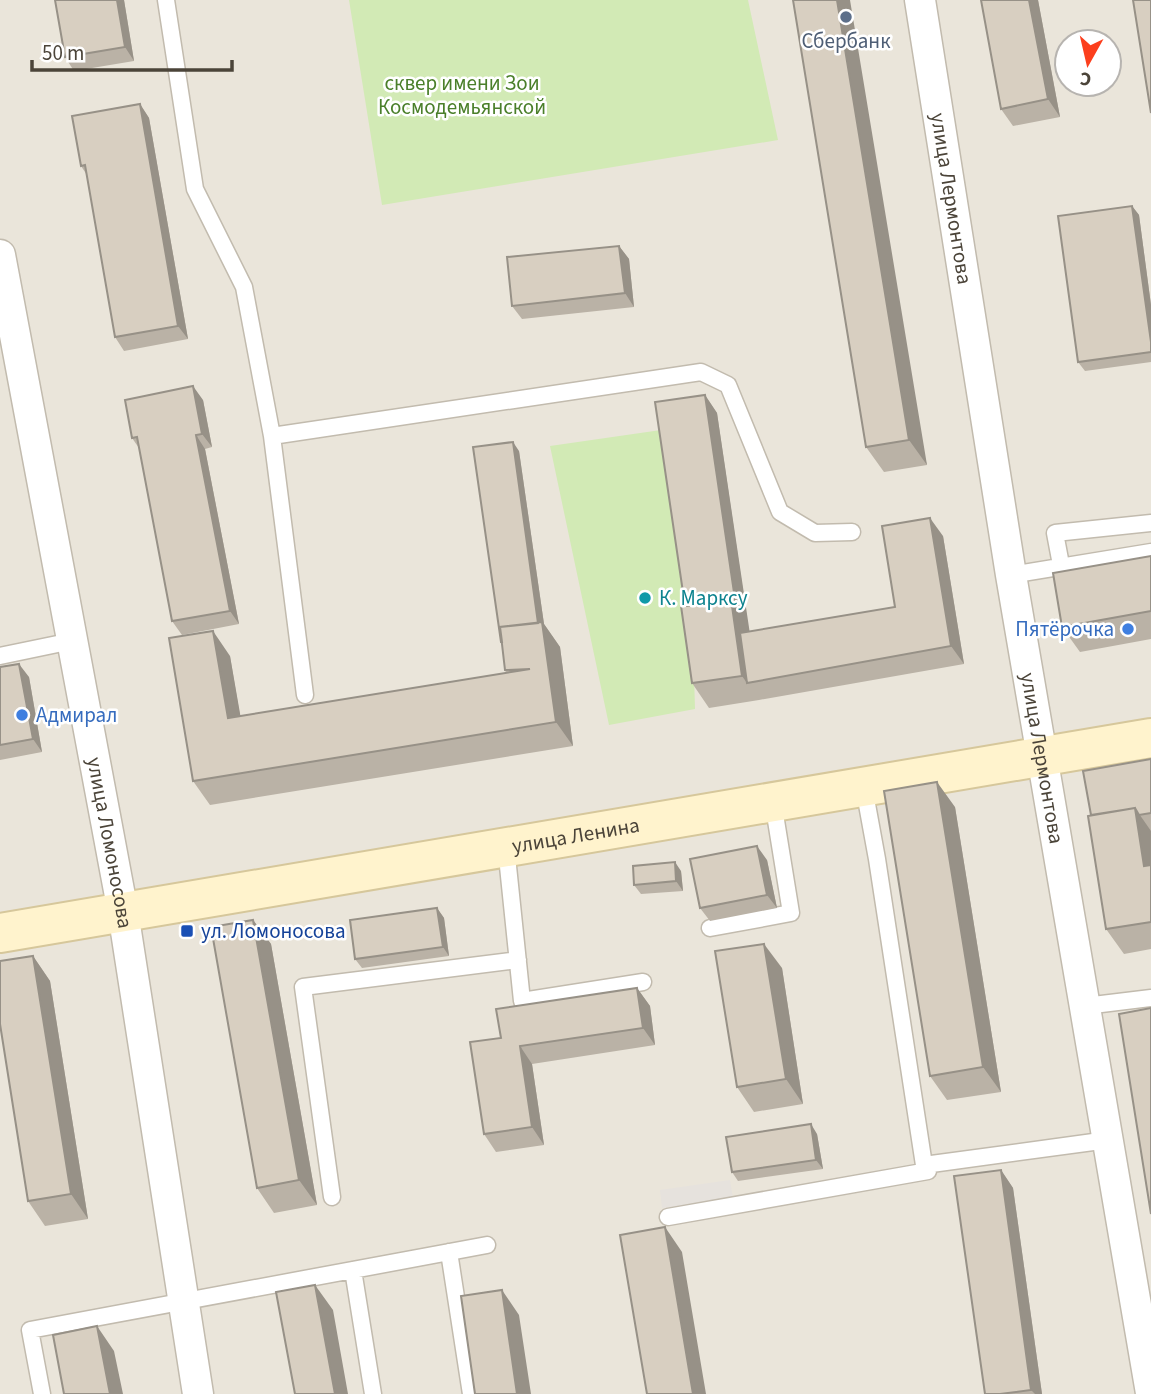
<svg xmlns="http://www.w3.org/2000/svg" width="1151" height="1394" font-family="'Source Sans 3',sans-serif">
<rect width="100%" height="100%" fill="#f6f3ec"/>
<path fill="#eae5da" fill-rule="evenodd" d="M0,0H1151V1394H0ZM1067,42H1109V84H1067Z"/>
<path fill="#e6e2dd" d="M730,1180L733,1198L662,1208L660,1190Z"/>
<path fill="#d2eab5" d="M349,0H748L778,140L382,205Z
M661,430L693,639L695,709L609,725L550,446Z"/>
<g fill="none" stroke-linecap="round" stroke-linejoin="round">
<g stroke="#c2bbae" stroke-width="19">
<path id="service" d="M166,0L195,189L244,287L272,436L305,695
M272,436L701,372L728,385L780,512L815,533L852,532
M1011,575L1151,552
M1069,585L1065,586L1055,533L1151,523
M0,656L72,641
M864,788L877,859L924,1165
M506,847L522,1001L643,982
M710,928L791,913L773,802
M1085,1006L1151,998
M332,1197L303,987L518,960
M668,1217L928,1171L924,1165L1108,1140
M449,1252L471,1394
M353,1270L373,1394
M42,1394L30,1330L487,1245"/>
</g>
<g stroke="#c2bbae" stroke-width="33">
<g id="minor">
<path id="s1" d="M920,0L1011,575L1151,1393"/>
<path id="s2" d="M0,255L123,912L198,1394"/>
</g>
</g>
<g stroke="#d6c79b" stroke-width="42">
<g id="secondary">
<path id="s3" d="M0,933L1151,738"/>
</g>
</g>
<use href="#service" stroke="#fff" stroke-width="16"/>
<use href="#minor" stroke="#fff" stroke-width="30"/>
<use href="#secondary" stroke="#fff3cd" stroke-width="38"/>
</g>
<path fill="#bab2a6" d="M55,0H124L134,61L74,71L65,57Z
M793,0L927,465L884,472L866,447Z
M981,0H1038L1060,117L1013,126L1001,109Z
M140,104L149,118L188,339L124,351L115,337L87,175L81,166Z
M1132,206L1139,215L1151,305V362L1085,371L1078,362Z
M619,246L629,259L634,307L522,319L512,306Z
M705,395L717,413L749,632L895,607L943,536L964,664L759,700L709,708L692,683Z
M203,400L212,447L205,449L239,624L182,635L172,621L139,448L132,438Z
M519,451L544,624L560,647L573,746L210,805L193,781L230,656L240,716L506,673L505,670L502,644L501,642Z
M1151,556V639L1080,652L1062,627Z
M0,667L29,677L42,752L0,760Z
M1151,759V949L1124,954L1106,929L1091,815Z
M955,807L1001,1092L947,1100L930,1076Z
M767,860L777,908L710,921L700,908Z
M681,871L683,891L641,894L634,885Z
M437,908L444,918L449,956L362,968L355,959Z
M253,920L271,944L317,1205L274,1213L257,1188Z
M33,956L50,981L88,1219L45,1226L28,1201Z
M782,968L803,1104L754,1112L737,1087Z
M637,988L650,1006L655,1045L532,1064L544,1145L496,1152L484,1134L501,1038Z
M817,1134L823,1169L738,1181L732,1172Z
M1001,1170L1013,1188L1042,1394H985Z"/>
<path fill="#979187" d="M117,0H124L134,61L125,47Z
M837,0H850L927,465L909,440Z
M1029,0H1038L1060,117L1048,99Z
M140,104L149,118L188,339L178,326Z
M1132,206L1139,215L1151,305V342Z
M619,246L629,259L634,307L625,293Z
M193,386L203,400L212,447L202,434Z
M705,395L717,413L757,681L747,683L742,676L731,599Z
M196,435L205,449L239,624L230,611Z
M513,442L519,451L544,624L560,647L573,746L556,722L540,636Z
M930,518L943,536L964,664L951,646Z
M213,631L230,656L245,742L228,718Z
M19,664L29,677L42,752L33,739Z
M937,782L955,807L1001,1092L983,1067Z
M1135,808L1151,831V875L1144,866Z
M757,846L767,860L777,908L767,895Z
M675,862L681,871L683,891L676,881Z
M437,908L444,918L449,956L443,947Z
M253,920L271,944L317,1205L299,1180Z
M764,944L782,968L803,1104L786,1079Z
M33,956L50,981L88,1219L71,1194Z
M637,988L650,1006L655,1045L643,1028Z
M520,1046L532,1064L544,1145L532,1127Z
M811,1124L817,1134L823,1169L816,1160Z
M1001,1170L1013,1188L1042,1394H1035L1031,1390Z
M665,1227L682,1252L706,1394H693Z
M315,1285L333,1310L348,1394H335Z
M502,1290L519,1315L531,1394H517Z
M97,1326L114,1351L123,1394H110Z"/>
<path fill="#d8cfc1" stroke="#979187" stroke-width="2" d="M55,0H117L125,47L65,57Z
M793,0H837L909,440L866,447Z
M981,0H1029L1048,99L1001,109Z
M1133,0H1151V113Z
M140,104L178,326L115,337L85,165L81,166L72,116Z
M1132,206L1151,342V352L1078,362L1058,216Z
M619,246L625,293L512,306L507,257Z
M193,386L202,434L196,435L230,611L172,621L137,437L132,438L125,400Z
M705,395L736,606L731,599L685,606L655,402Z
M513,442L538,623L500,627L502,642H501L473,447Z
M930,518L951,646L747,683L740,633L895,607L882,526Z
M1151,556V611L1062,627L1053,573Z
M731,599L742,676L692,683L681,606Z
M542,622L556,722L193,781L169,638L213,631L228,718L530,669L505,670L500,627Z
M19,664L33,739L0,745V667Z
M1151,759V813L1139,815L1135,808L1091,815L1083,771Z
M937,782L983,1067L930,1076L884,791Z
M1135,808L1144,866L1151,865V922L1106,929L1088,816Z
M757,846L767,895L700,908L690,859Z
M675,862L676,881L634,885L633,866Z
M437,908L443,947L355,959L350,920Z
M253,920L299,1180L257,1188L211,927Z
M764,944L786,1079L737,1087L715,951Z
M33,956L71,1194L28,1201L0,1024V961Z
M637,988L643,1028L520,1046L532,1127L484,1134L470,1042L501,1038L496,1009Z
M1151,1008V1214L1119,1014Z
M811,1124L816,1160L732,1172L726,1137Z
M1001,1170L1031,1390L1000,1394H985L954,1176Z
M665,1227L693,1394H647L620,1235Z
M315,1285L335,1394H295L276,1292Z
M502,1290L517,1394H475L461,1296Z
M97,1326L110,1394H64L53,1335Z"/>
<circle fill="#5c6f8a" stroke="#fff" stroke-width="2.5" cx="846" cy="17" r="7"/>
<circle fill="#0f9aa8" stroke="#fff" stroke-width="2.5" cx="645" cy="598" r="7"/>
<g fill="#3f7fe0" stroke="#fff" stroke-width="2.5">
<circle cx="1128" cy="629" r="7"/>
<circle cx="22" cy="715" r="7"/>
</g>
<rect fill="#1a4fb4" stroke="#fff" stroke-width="2.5" x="180" y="924" width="14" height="14" rx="3.5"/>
<g text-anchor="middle" stroke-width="5" stroke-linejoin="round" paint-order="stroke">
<g font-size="21" fill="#4e5e75" stroke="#fff">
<text x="846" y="48">Сбербанк</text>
</g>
<g font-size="21" fill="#4a7f2a" stroke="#fff">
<text x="462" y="90">сквер имени Зои<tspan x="462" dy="24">Космодемьянской</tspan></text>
</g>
<g font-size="21" fill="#4b4439" stroke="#fff">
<text dy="7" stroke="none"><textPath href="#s1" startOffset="201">улица Лермонтова</textPath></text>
<text dy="7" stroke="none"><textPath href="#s1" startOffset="768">улица Лермонтова</textPath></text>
<text dy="7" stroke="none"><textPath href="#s3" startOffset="584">улица Ленина</textPath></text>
<text dy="7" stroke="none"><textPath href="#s2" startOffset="598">улица Ломоносова</textPath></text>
</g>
<g font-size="21" fill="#0d838f" stroke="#fff" text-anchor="start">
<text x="659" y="605">К. Марксу</text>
</g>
<g font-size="21" fill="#366cbe" stroke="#fff" text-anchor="end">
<text x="1114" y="636">Пятёрочка</text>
<text x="36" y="722" text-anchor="start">Адмирал</text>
</g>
<g font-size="21" fill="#164399" stroke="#fff" text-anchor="start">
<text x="201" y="938">ул. Ломоносова</text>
</g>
</g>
<g transform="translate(1088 63) rotate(188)"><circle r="33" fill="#ffffff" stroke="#b7b4b0" stroke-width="2"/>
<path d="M0-5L12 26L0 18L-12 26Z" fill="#fc3f1d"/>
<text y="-10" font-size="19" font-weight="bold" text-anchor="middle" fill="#4b4439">С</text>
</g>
<path d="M32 60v10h200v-10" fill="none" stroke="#4b4439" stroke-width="3.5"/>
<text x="42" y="60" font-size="21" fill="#4b4439" stroke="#ffffff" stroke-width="5" paint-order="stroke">50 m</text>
</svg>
